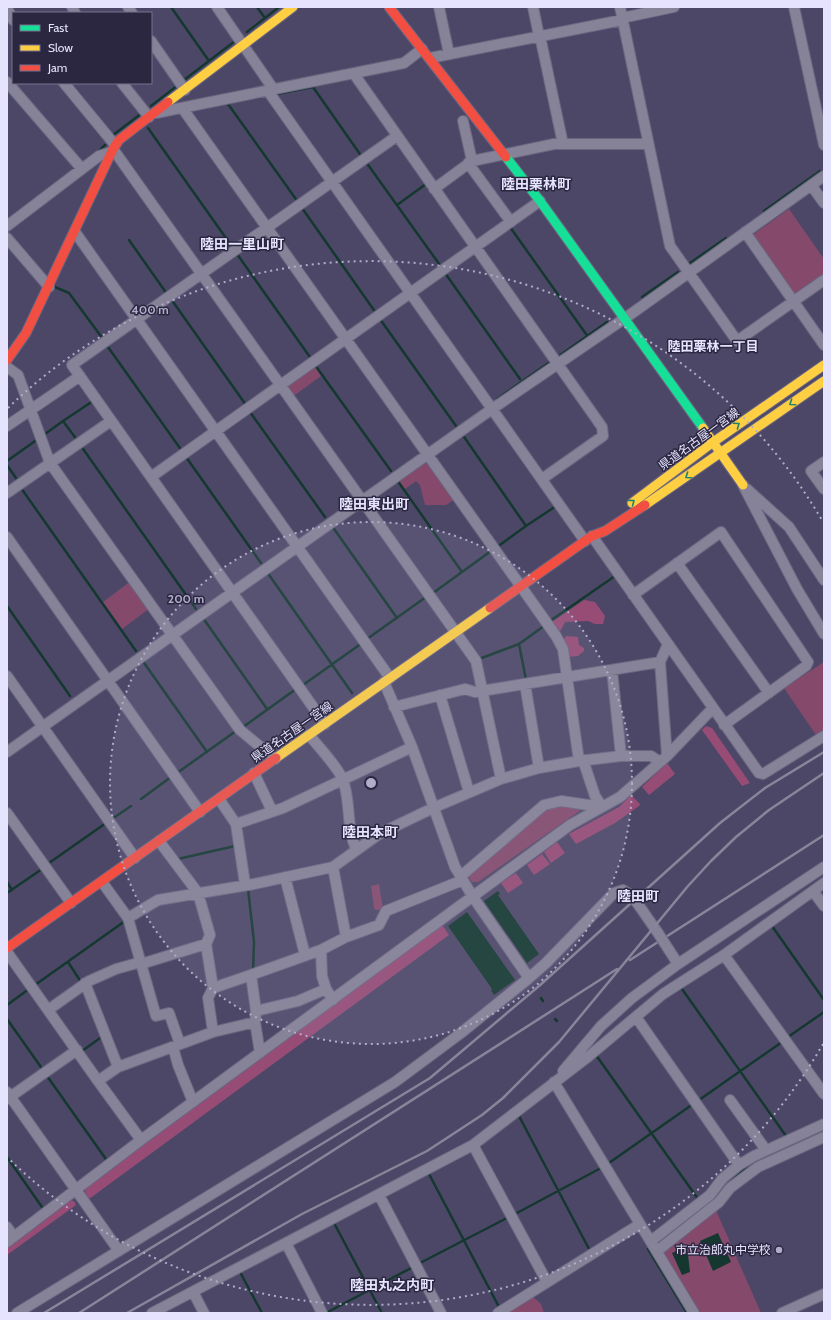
<svg xmlns="http://www.w3.org/2000/svg" width="831" height="1320" font-family="Cabin,'Noto Sans JP',sans-serif">
<rect width="100%" height="100%" fill="#4d4767"/>
<path fill="#854a6b" d="M789,209L824,259V275L796,294L792,293L753,237L754,234Z
M314,365L321,376L292,397L286,389L287,384Z
M426,460L455,499L446,505H425L420,485L416,481L405,489L397,478Z
M131,581L150,608L122,629L103,602Z
M824,662V731L816,735L784,688Z
M560,805L581,806V810L478,882H472L467,875L545,809Z
M379,884L383,909L376,910L374,908L371,886Z
M715,1208L761,1313H697L662,1256L665,1247Z
M531,1295L541,1304L544,1313H503Z"/>
<path fill="#974c76" d="M584,600L595,602L605,616L603,624H595L588,621L565,622L561,630L558,631L552,624V622Z
M566,636L578,637L579,645L584,648V651L578,656L567,657L562,642Z
M706,726L712,728L750,783L742,786L702,730Z
M667,763L675,774L649,795L642,787Z
M631,795L640,804L639,806L615,823L576,844L569,834L619,807Z
M557,842L565,853L551,863L544,852Z
M542,854L550,864L534,875L527,865Z
M516,873L523,883L508,893L501,883Z
M442,925L449,935L89,1199L85,1193L86,1186Z
M68,1200L74,1201L76,1205L7,1255V1244Z"/>
<path fill="#14382f" d="M498,891L500,894L498,895L539,954L527,963L484,901Z
M467,912L515,980L494,995L491,990L492,989L448,926Z
M718,1233L731,1262L713,1271L700,1241Z
M687,1246L690,1272L682,1275L672,1253Z"/>
<g fill="none" stroke-linecap="round" stroke-linejoin="round">
<path stroke="#14382f" stroke-width="2.5" d="M171,7L209,61
M257,7L265,18
M247,32L279,7
M184,80L235,41
M277,94L313,87L362,157
M228,104L298,202
M151,106L178,85
M148,128L233,248
M113,135L142,113
M98,152L105,145
M366,162L442,268
M397,205L426,184
M302,208L376,313
M764,211L820,171
M510,227L586,334
M129,240L167,294
M237,254L312,360
M690,263L726,238
M445,273L520,379
M55,287L69,293L103,339
M642,297L678,272
M171,299L246,405
M380,319L456,426
M108,347L182,451
M559,356L607,322
M315,365L391,471
M497,399L550,362
M250,412L325,517
M63,421L93,401
M45,434L63,421L77,440
M462,434L526,526L497,547
M81,446L196,609
M186,457L261,563
M7,461L38,439
M7,465L18,481
M397,480L462,572
M21,488L136,651
M332,526L397,618
M526,526L556,506
M267,572L352,693
M433,593L491,551
M7,606L70,696
M203,618L267,709
M550,621L615,576
M367,639L426,597
M519,644L526,680
M479,659L519,644L544,626
M142,660L207,752
M303,685L362,643
M243,727L296,689
M177,773L236,731
M141,799L171,777
M112,819L131,806
M178,859L235,846
M49,863L106,823
M7,882L12,890
M248,889L254,942L253,971
M7,893L42,869
M772,926L824,1000
M68,962L81,982
M35,985L125,921
M682,989L786,1136
M541,998L543,1001
M7,1005L29,989
M7,1019L43,1070
M555,1019L557,1021
M788,1037L824,1012
M82,1051L103,1036
M596,1055L698,1199
M47,1076L108,1162
M699,1100L782,1042
M519,1116L589,1249
M7,1157L44,1210
M609,1163L693,1104
M429,1174L499,1307
M721,1188C749,1160 788,1146 824,1130
M515,1214L601,1168
M684,1221L714,1199L717,1194
M334,1223L382,1313
M651,1246L648,1249L687,1313
M420,1263L507,1218
M240,1272L262,1313
M326,1313L413,1267"/>
<g stroke="#6a6680" stroke-width="12">
<path id="street" d="M72,7L75,13
M128,7L132,13
M217,7L274,90
M439,7L449,54
M533,7L539,36
M620,7L670,246L737,341L824,280
M794,7L824,145
M7,8L13,20
M622,18L674,7
M540,36L563,144
M151,41L185,90
M430,58L622,20
M354,74L602,427L603,436L542,479
M7,82L82,169
M64,83L115,145
M122,83L149,117
M268,91L585,541
M183,109L556,636L563,649L579,761
M156,113L404,63L422,49
M463,121L472,161
M113,149L476,661L501,779
M468,163L511,222
M811,185L824,203
M434,189L472,161L554,144H648
M7,226L99,156L111,152
M75,232L390,678
M745,232L824,345
M7,238L49,287
M7,367L18,375L50,463L240,730L275,759
M7,426L80,376
M824,462L811,471L824,489
M151,477L540,201
M743,485L797,589L824,634
M747,489L789,527L824,580
M7,493L111,421
M592,536L759,773L763,774L824,736
M7,537L200,812
M677,563L769,693
M633,595L721,532L808,662L806,666L724,725
M612,670L621,756
M7,676L135,858
M384,682L412,747L455,867L473,897L529,978L546,963L614,893L623,890L631,895
M525,684L539,768
M440,695L469,792
M394,707L465,689L475,692L660,662
M325,724L72,365L397,136
M309,735C318,746 338,767 343,780C351,802 346,827 356,849
M7,752L492,409L631,314L824,176
M667,756L660,662L668,644
M583,760L595,796L602,807
M254,773L272,811
M219,799L236,824L245,884
M7,813L71,903
M236,824L283,808L412,747
M159,841L198,893L210,935L206,944L213,988L208,998L213,1032
M333,867L346,937
M461,876L544,805L561,801L602,807
M285,877L305,955
M102,882L128,918L156,1016L169,1013L180,1044
M813,891L824,906
M640,907L658,933
M128,918L158,900L254,884L333,867L379,834L433,808L501,779L539,768L579,761L621,756H651L660,762
M321,950L322,976L326,989
M669,950L678,964
M7,952L98,1081L118,1067L213,1032L255,1022L256,1011L251,975L321,950L346,937L379,925L386,911L463,880
M724,955L824,1094
M141,964L206,944
M85,983L118,1067
M213,988L251,975
M48,1010L89,981L116,969L141,962
M256,1011L298,1001L326,989L333,1000
M636,1017L739,1165
M255,1022L260,1053
M173,1047L178,1065L193,1102
M563,1071L601,1026L632,998L678,964L824,867
M98,1081L141,1140
M554,1082L694,1313
M7,1092L119,1251
M7,1099L77,1050
M730,1100L766,1150
M473,1145L547,1282
M379,1195L441,1313
M7,1227L14,1237
M651,1241L710,1195L722,1179L739,1165L754,1156L824,1124
M7,1242L141,1140L570,825L620,797L667,756L713,708
M286,1243L322,1313
M657,1251L719,1202L730,1188L758,1167L824,1137
M193,1292L204,1313
M17,1313L395,1082L461,1033L529,978
M152,1313L473,1145L589,1056L663,994L724,955L824,883
M498,1313L640,1224
M782,1313L824,1294"/>
</g>
<g stroke="#6a6680" stroke-width="11">
<path id="fast" d="M506,157L540,201L703,428"/>
</g>
<g stroke="#6a6680" stroke-width="11">
<path id="slow" d="M168,102L293,7
M703,428L743,485
M632,503L712,443L824,365
M645,505L824,381
M276,758L490,608"/>
</g>
<g stroke="#6a6680" stroke-width="11">
<path id="jam" d="M389,7L506,157
M7,360L26,333L113,149L119,140L168,102
M490,608L592,536L605,531L645,505
M7,948L276,758"/>
</g>
<use href="#street" stroke="#868297" stroke-width="10"/>
<use href="#fast" stroke="#16e098" stroke-width="9"/>
<use href="#slow" stroke="#ffcf43" stroke-width="9"/>
<use href="#jam" stroke="#f24e42" stroke-width="9"/>
<path stroke="#88859b" stroke-width="2.5" d="M630,960L824,835
M44,1313L430,1078L539,986L720,823L765,788L824,752
M79,1313L617,969
M127,1313L302,1214L427,1151L482,1115L503,1098L559,1042L688,886L711,861L736,837L769,810L824,773"/>
<g stroke="#6a6680" stroke-width="12" stroke-linecap="butt">
<path id="street-bridge" d="M631,895L640,907
M658,933L669,950"/>
</g>
<use href="#street-bridge" stroke="#868297" stroke-width="10"/>
</g>
<defs><path id="oneway-chevron" d="M-2-3.5L2.5 0L-2 3.5" fill="none" stroke-width="1.6" stroke-linecap="round" stroke-linejoin="round"/></defs>
<g stroke="#20846c">
<use href="#oneway-chevron" transform="translate(792 403) rotate(145)"/>
<use href="#oneway-chevron" transform="translate(737 425) rotate(-35)"/>
<use href="#oneway-chevron" transform="translate(688 476) rotate(145)"/>
<use href="#oneway-chevron" transform="translate(632 502) rotate(-37)"/>
</g>
<circle cx="371" cy="783" r="261" fill="#b0acca" fill-opacity=".12"/>
<g fill="none" stroke="#b0acca" stroke-width="2" stroke-dasharray="2 4">
<circle cx="371" cy="783" r="261"/>
<path d="M823 1044A522 522 0 0 1 8 1158M8 408A522 522 0 0 1 823 522"/>
</g>
<circle fill="#b0acca" stroke="#2b2741" stroke-width="1.5" cx="779" cy="1250" r="4"/>
<g text-anchor="middle" stroke-width="3" stroke-linejoin="round" paint-order="stroke">
<g font-size="12" fill="#e6e3ff" stroke="#2b2741">
<text transform="translate(699 439) rotate(-36)" y="4">県道名古屋一宮線</text>
<text transform="translate(292 732) rotate(-35)" y="4">県道名古屋一宮線</text>
</g>
<g font-size="12" fill="#e6e3ff" stroke="#2b2741" text-anchor="end">
<text x="771" y="1254">市立治郎丸中学校</text>
</g>
<g font-size="13" font-weight="bold" fill="#e6e3ff" stroke="#2b2741">
<text x="713" y="351">陸田栗林一丁目</text>
</g>
<g font-size="14" font-weight="bold" fill="#e6e3ff" stroke="#2b2741">
<text x="536" y="189">陸田栗林町</text>
<text x="242" y="249">陸田一里山町</text>
<text x="374" y="509">陸田東出町</text>
<text x="370" y="837">陸田本町</text>
<text x="638" y="901">陸田町</text>
<text x="392" y="1290">陸田丸之内町</text>
</g>
</g>
<circle cx="371" cy="783" r="6" fill="#b0acca" stroke="#2b2741" stroke-width="2"/>
<g font-size="12" text-anchor="middle" font-weight="bold" fill="#b0acca" stroke="#2b2741" stroke-width="3" stroke-linejoin="round" paint-order="stroke">
<text x="150" y="314">400 m</text>
<text x="186" y="603">200 m</text>
</g>
<rect width="831" height="1320" fill="none" stroke="#e6e3ff" stroke-width="16"/>
<rect x="12" y="12" width="140" height="72" fill="#2b2741" stroke="#76728d"/>
<rect x="20" y="25" width="20" height="6" fill="#16e098" stroke="#76728d"/>
<text x="48" y="32" font-size="12" fill="#e6e3ff">Fast</text>
<rect x="20" y="45" width="20" height="6" fill="#ffcf43" stroke="#76728d"/>
<text x="48" y="52" font-size="12" fill="#e6e3ff">Slow</text>
<rect x="20" y="65" width="20" height="6" fill="#f24e42" stroke="#76728d"/>
<text x="48" y="72" font-size="12" fill="#e6e3ff">Jam</text>
</svg>
